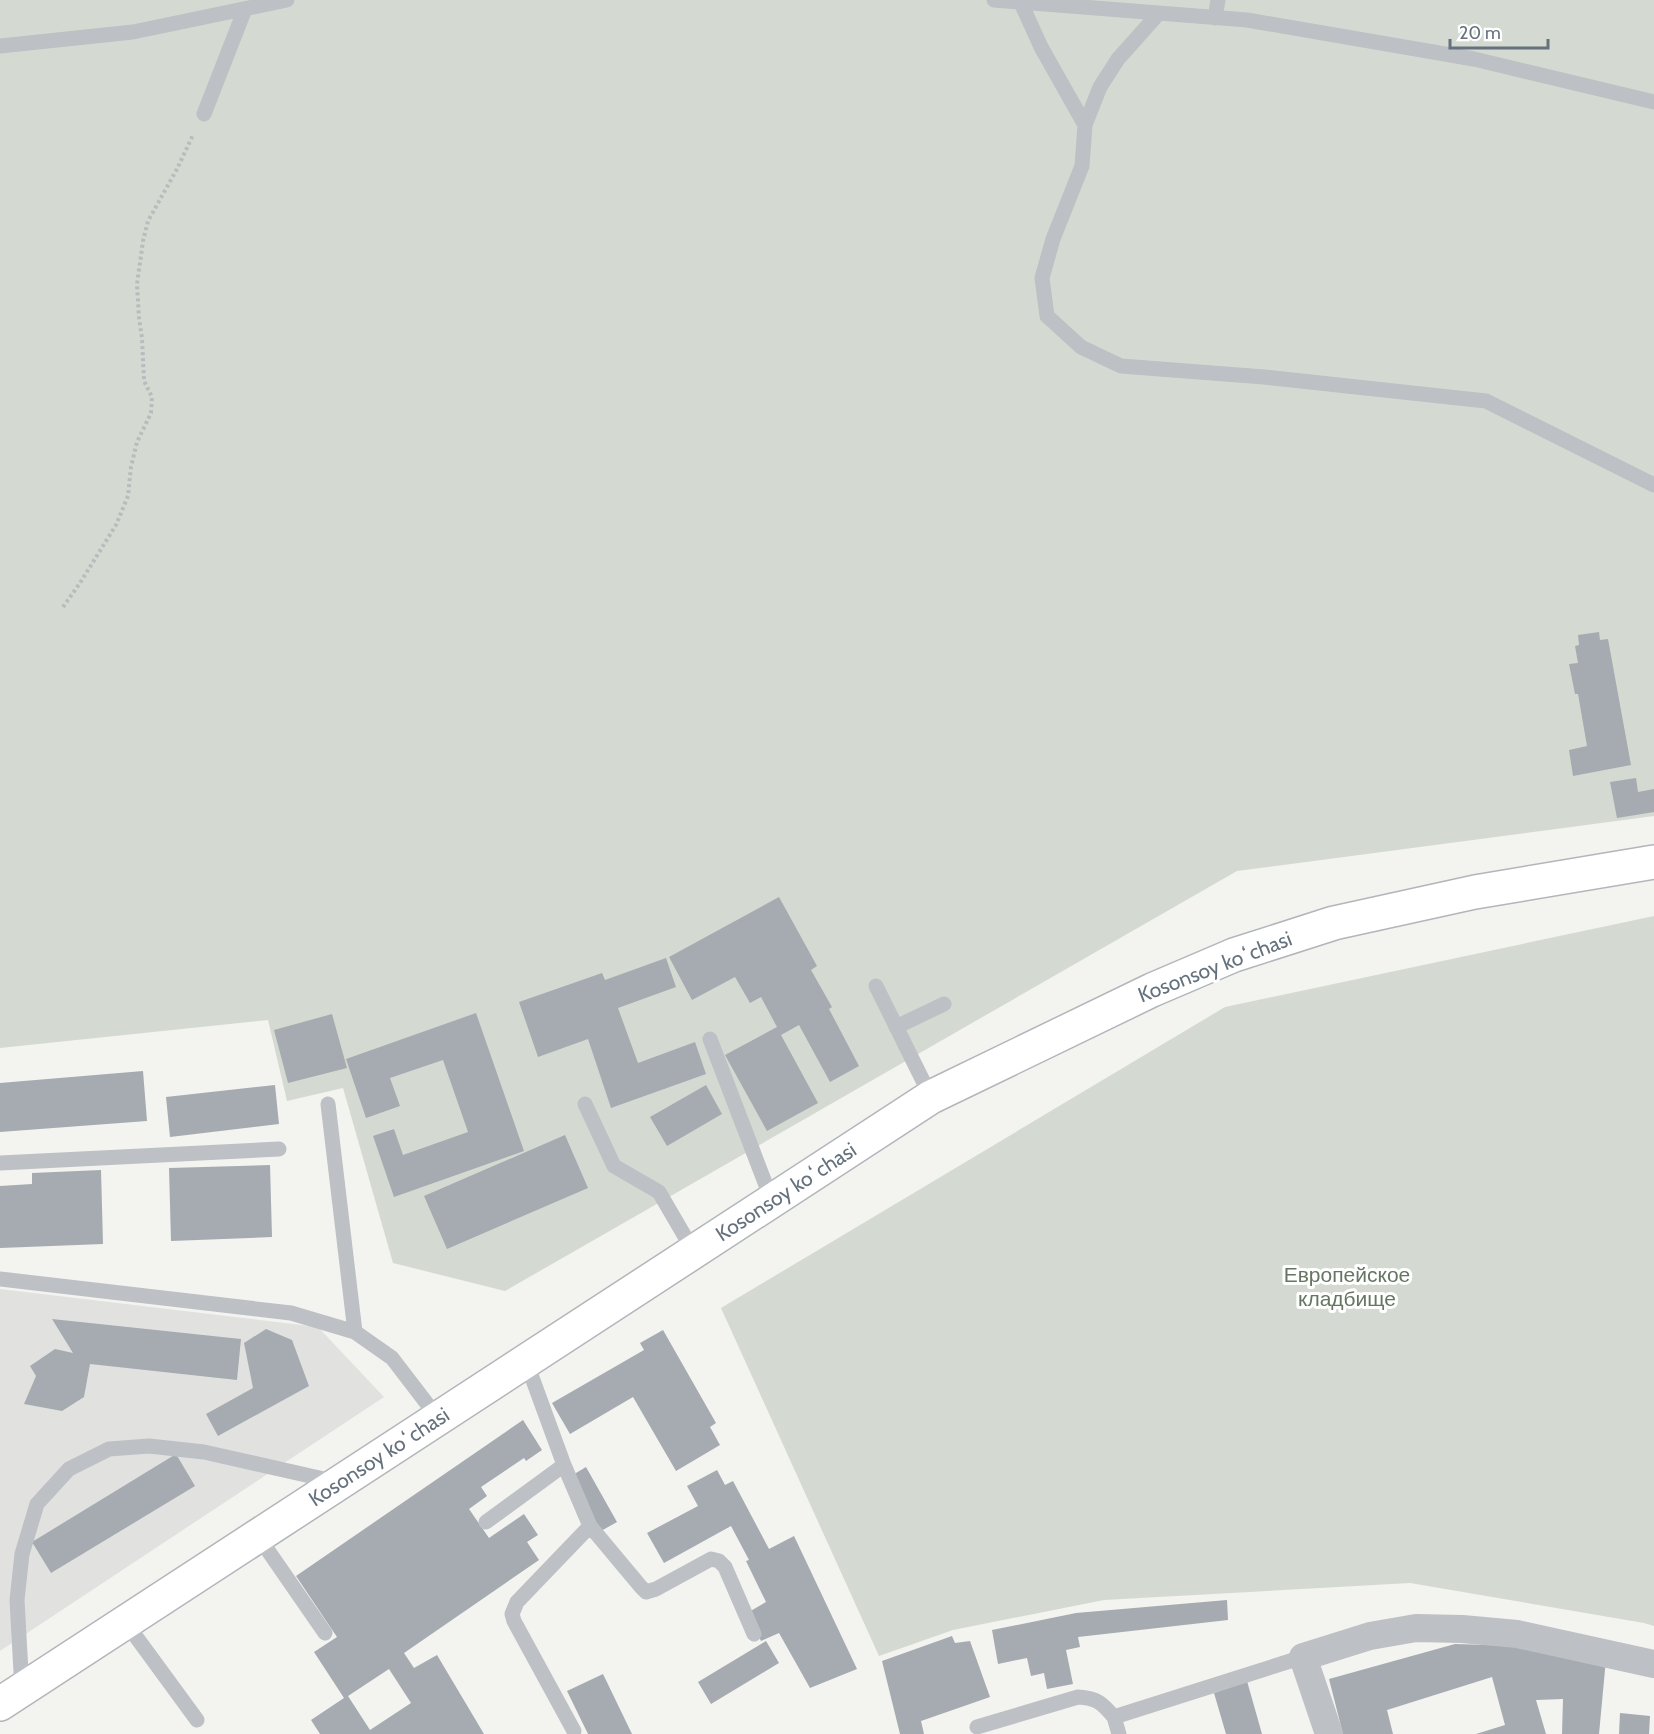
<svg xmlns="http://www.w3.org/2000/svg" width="1654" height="1734" font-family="Cabin,sans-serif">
<rect width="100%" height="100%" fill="#f3f3f0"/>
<path fill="#e1e2e0" d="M0,1289L318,1327L384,1397L0,1651Z"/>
<path fill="#d4dad1" d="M0,0H1654V816L1237,871L505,1291L393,1263L343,1088L287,1101L268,1020L0,1048Z
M1654,916V1626L1644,1623L1410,1583L1104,1600L953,1630L879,1656L721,1308L1225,1007Z"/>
<path fill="#a5abb0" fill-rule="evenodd" d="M1599,632L1600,640L1608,639L1631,765L1573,776L1569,750L1587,746L1578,694H1575L1569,664L1578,663L1575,646L1579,645L1578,635Z
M1636,778L1638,792L1654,789V812L1617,818L1610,782Z
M779,897L817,966L811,970L832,1007L829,1009L859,1066L830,1082L799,1025L781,1035L818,1103L767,1131L725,1055L777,1027L761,997L750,1003L735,977L692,1000L669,957Z
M666,958L676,987L618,1008L638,1063L695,1042L706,1074L611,1108L588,1039L538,1057L519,1002L602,973L605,980Z
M476,1013L524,1151L394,1197L373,1136L394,1129L403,1155L468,1132L443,1060L390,1078L400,1106L366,1118L346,1059Z
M332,1014L347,1068L288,1083L274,1030Z
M143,1071L147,1121L0,1132V1083Z
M275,1085L279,1124L170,1137L166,1097Z
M706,1085L722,1114L667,1146L650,1117Z
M565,1135L588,1188L447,1249L424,1196Z
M270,1165L272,1237L171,1241L169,1168Z
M101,1170L103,1244L0,1248V1186L32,1184V1173Z
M52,1319L241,1339L237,1380L90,1364L84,1397L62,1411L24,1404L36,1376L30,1366L55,1349L73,1353Z
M266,1329L292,1340L309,1386L218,1436L206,1414L253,1388L244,1343Z
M663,1330L716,1423L710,1427L720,1445L676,1471L633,1397L570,1434L552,1403L644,1350L640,1343Z
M523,1420L542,1450L526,1461L524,1458L481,1487L487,1496L469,1509L489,1538L524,1514L538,1535L527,1542L539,1560L404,1653L414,1668L437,1655L484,1734H320L311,1720L344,1698L314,1652L337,1637L296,1576ZM389,1669L411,1703L370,1730L348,1696Z
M176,1454L195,1486L51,1573L32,1542Z
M586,1467L617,1522L601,1531L571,1476Z
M717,1470L725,1485L733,1481L769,1549L794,1536L857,1669L810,1688L779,1633L761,1641L747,1613L766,1602L746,1561L749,1560L731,1526L664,1563L647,1533L698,1506L687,1486Z
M1227,1600L1228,1620L1078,1637L1080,1647L1066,1650L1073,1684L1047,1689L1044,1673L1031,1676L1027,1658L998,1664L992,1630L1076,1613Z
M952,1636L955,1643L970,1641L990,1697L921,1721L924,1734H900L882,1661Z
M766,1641L779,1663L711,1704L698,1682Z
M1455,1644L1520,1646L1606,1659L1599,1734H1562L1563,1699L1536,1700L1546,1734H1476L1505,1725L1492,1677L1387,1710L1393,1734H1343L1329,1679Z
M603,1674L632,1734H588L567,1691Z
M1247,1681L1262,1734H1226L1214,1693Z
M1620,1713L1650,1716L1649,1734H1619Z"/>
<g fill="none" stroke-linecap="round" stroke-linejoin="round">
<g stroke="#b2b6ba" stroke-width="36">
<path id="secondary" d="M0,1704L931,1097L1152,990L1234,955L1334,923L1475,892L1654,862"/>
</g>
<path stroke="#b9bbbd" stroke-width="4" stroke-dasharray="3 3" stroke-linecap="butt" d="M63,607L80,583L116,525L128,496L131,467L137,442L151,413L152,397L144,381L142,338L139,318L137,284L143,241L148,221L177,169L193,135"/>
<path stroke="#bdc0c4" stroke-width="15" d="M994,0L1247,20L1474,59L1654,102
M1021,3L1041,47L1085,125
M1159,13L1118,59L1100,87L1085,125L1082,166L1053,239L1042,278L1047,316L1081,347L1121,366L1264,377L1486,401L1654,485
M1215,18L1218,0
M0,46L133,32L287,0
M204,114L245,9
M876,986L931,1097
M896,1027L944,1004
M710,1039L772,1201
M328,1104L355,1332
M585,1104L614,1166L659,1192L694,1252
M0,1163L279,1149
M0,1279L291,1313L355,1332L392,1358L438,1418
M526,1361L564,1465L590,1526L517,1602L512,1614L514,1621L574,1731
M486,1522L564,1465
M590,1526L641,1587L646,1592L656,1589L711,1559L719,1561L725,1567L754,1634
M258,1536L325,1633
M126,1623L197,1720
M22,1690L17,1600L22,1554L37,1504L69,1469L109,1449L149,1446L204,1452L337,1482
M977,1727L1078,1697C1097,1698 1102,1703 1114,1717
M1119,1734L1114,1717L1303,1657"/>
<path stroke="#bdc0c4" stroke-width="28" d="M1329,1734L1303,1657L1370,1636L1416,1628L1462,1629L1517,1634L1654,1664"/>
<use href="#secondary" stroke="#fff" stroke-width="33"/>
</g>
<g text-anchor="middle" stroke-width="6" stroke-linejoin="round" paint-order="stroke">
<g font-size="21" fill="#65727e" stroke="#fff">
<text transform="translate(1215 967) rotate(-21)" y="7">Kosonsoy koʻchasi</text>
<text transform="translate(786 1192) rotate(-33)" y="7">Kosonsoy koʻchasi</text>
<text transform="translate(379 1457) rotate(-33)" y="7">Kosonsoy koʻchasi</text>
</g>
<g font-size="21" fill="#667663" stroke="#fff">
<text x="1347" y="1282">Европейское<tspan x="1347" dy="24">кладбище</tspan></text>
</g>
</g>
<path d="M1450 39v9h98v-9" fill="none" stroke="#65727e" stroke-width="3"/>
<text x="1459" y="39" font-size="18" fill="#65727e" stroke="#ffffff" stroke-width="4.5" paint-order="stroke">20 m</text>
</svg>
